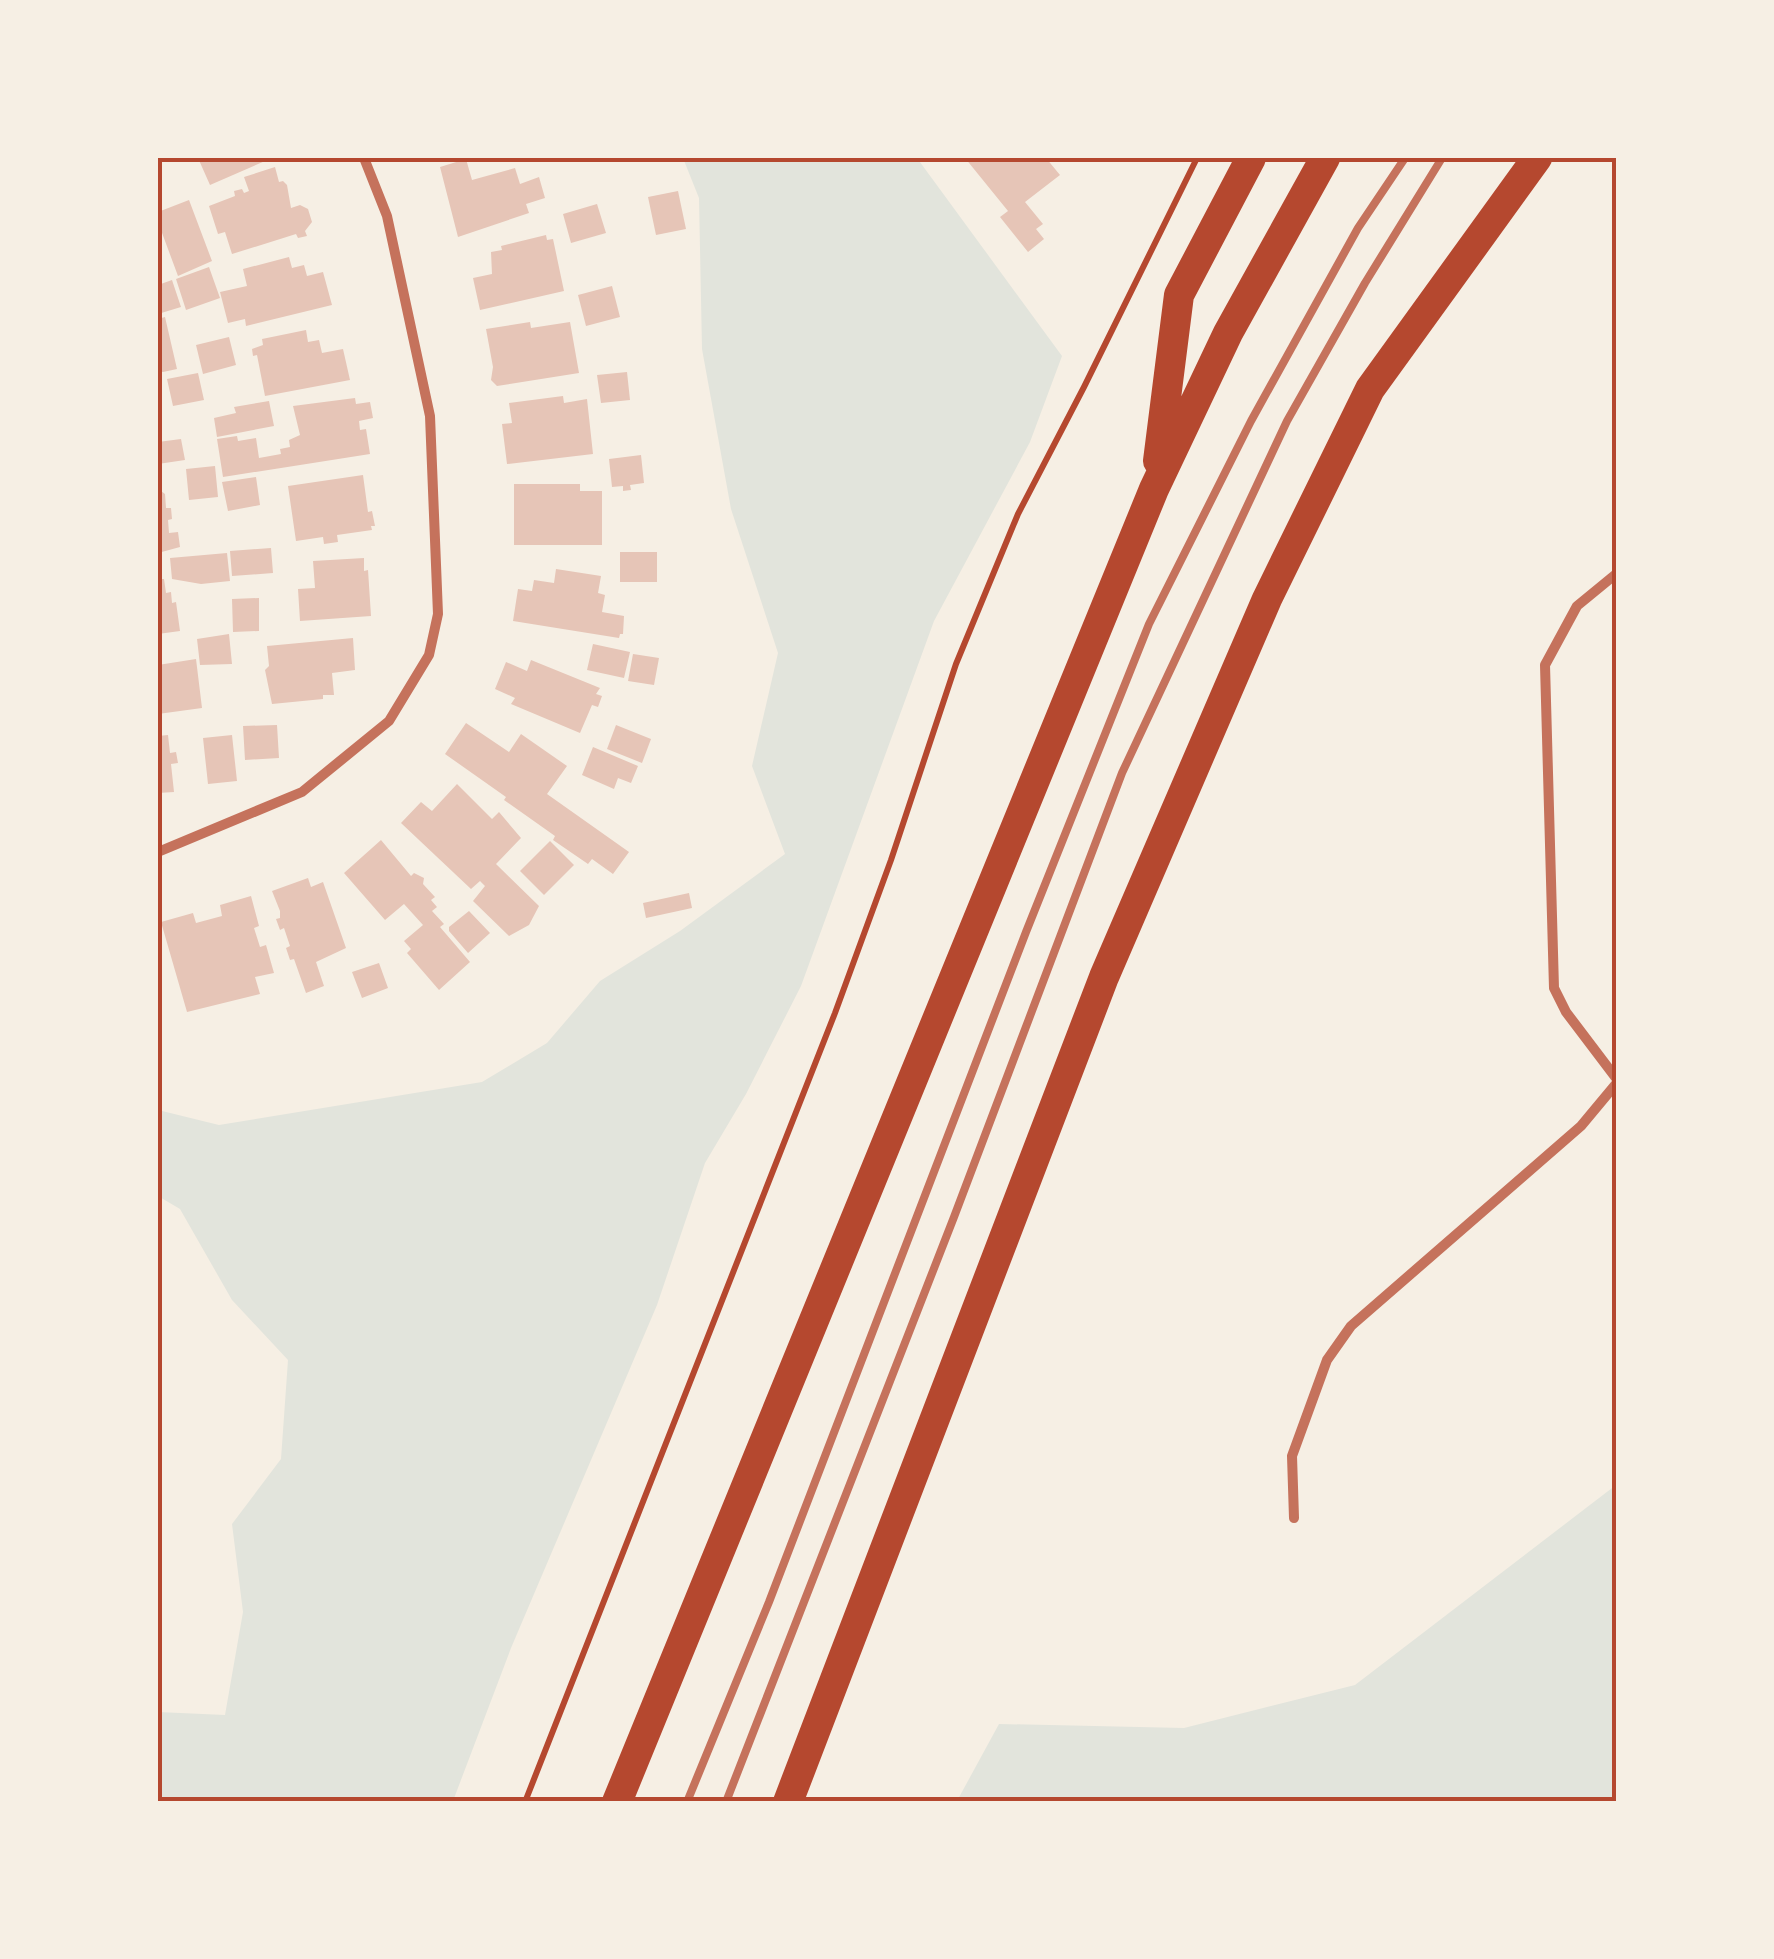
<svg xmlns="http://www.w3.org/2000/svg" width="1774" height="1959" font-family="Lora,serif">
<rect width="100%" height="100%" fill="#f6efe4"/>
<path fill="#e2e4dc" d="M683,158H917L1062,356L1030,442L934,621L801,986L746,1094L705,1163L657,1305L511,1648L453,1801H158V1712L225,1715L243,1612L232,1524L281,1459L288,1360L232,1300L180,1209L158,1196V1110L219,1125L482,1082L547,1043L600,981L680,931L785,854L752,766L778,653L731,509L702,349L699,198Z
M1616,1485V1801H957L999,1724L1184,1728L1355,1685Z"/>
<path fill="#e6c5b7" d="M198,158H272L210,185Z
M965,158H1046L1060,175L1025,202L1043,224L1036,229L1044,239L1028,252L1000,217L1008,211Z
M466,159L472,180L515,168L520,184L539,177L545,198L526,204L529,213L458,237L440,167Z
M275,167L279,182L283,181L287,185L291,208L300,205L308,209L312,222L305,231L307,236L298,238L296,234L232,254L225,232L218,234L209,206L235,196L234,191L242,189L244,193L249,191L244,177Z
M678,191L686,229L656,235L648,197Z
M189,200L212,261L178,276L158,222V212Z
M597,204L606,233L571,243L563,214Z
M546,235L547,240L553,239L564,291L480,310L473,278L492,274L491,252L502,250L501,246Z
M289,257L292,268L304,265L307,276L323,272L332,305L246,326L245,319L228,323L220,292L247,286L243,269Z
M209,267L220,298L186,310L176,279Z
M172,280L181,307L158,314V285Z
M612,286L620,317L586,326L578,295Z
M165,317L177,369L163,372L158,371V319Z
M530,322L531,328L570,322L579,373L497,386L491,380L493,367L486,329Z
M306,330L308,342L319,340L322,353L343,349L350,380L265,396L257,355L253,356L252,349L263,345L262,339Z
M229,337L236,365L203,374L196,345Z
M627,372L630,400L601,403L597,375Z
M198,373L204,400L173,406L167,379Z
M563,396L564,403L587,399L593,454L507,464L502,424L512,423L509,403Z
M355,398L356,404L370,402L373,418L359,421L360,430L366,429L370,454L223,477L217,439L237,436L238,441L256,438L259,458L281,454L280,449L290,447L289,440L300,435L293,406Z
M269,401L274,426L217,437L214,418L236,413L234,407Z
M181,439L185,460L158,464V442Z
M641,455L644,483L630,485L631,490L623,491V486L612,487L609,459Z
M215,466L218,497L189,500L186,469Z
M363,475L368,512L372,511L375,526H371L372,530L337,535L338,542L324,544L323,537L296,541L288,486Z
M256,477L260,505L228,511L222,482Z
M514,484H580V491H602V545H514Z
M161,491L165,494L166,508H171L172,519L168,520L169,533L178,532L180,547L158,553V492Z
M271,548L273,573L232,576L230,551Z
M620,552H657V582H620Z
M227,553L230,581L201,584L172,579L170,558Z
M364,558V571L368,570L371,616L300,621L298,589L315,588L313,561Z
M556,569L601,576L598,593L605,595L602,612L624,616L623,634H620L619,638L513,621L518,589L532,591L534,580L554,583Z
M158,579H164L166,593L171,592L172,603L176,602L180,631L158,634Z
M259,598V631L233,632L232,599Z
M229,634L232,664L200,665L197,639Z
M353,638L355,670L332,673L334,695H323V699L272,704L265,670L269,666L267,646Z
M593,644L630,652L624,678L587,670Z
M633,654L659,658L654,685L628,681Z
M196,659L202,708L158,714V665Z
M531,660L600,688L596,694L602,696L598,707L592,705L580,733L511,704L515,698L495,689L506,662L527,671Z
M466,723L509,752L521,734L567,766L547,794L629,852L613,874L592,859L588,864L553,840L555,836L504,800L506,797L445,754Z
M277,725L279,758L245,760L243,726Z
M616,725L651,739L642,763L607,749Z
M168,735L170,753L176,752L178,763L171,764L174,792L158,793V736Z
M232,735L237,781L208,784L203,738Z
M593,747L638,766L631,783L618,778L614,789L582,775Z
M457,784L492,819L499,812L521,838L496,864L539,906L529,925L509,936L473,901L485,886L480,881L471,889L401,823L421,802L432,811Z
M381,840L411,876L414,873L424,878L423,884L435,897L431,900L437,907L432,911L444,924L440,927L470,962L439,990L407,953L411,949L404,941L423,925L404,904L385,920L344,873Z
M550,841L574,865L544,895L520,871Z
M308,878L311,887L323,882L346,948L316,962L324,986L306,993L294,959L290,960L286,948L290,946L284,928L280,930L276,919L280,918V911L272,891Z
M689,893L692,908L646,918L643,903Z
M251,896L259,926L254,928L260,947L266,945L274,973L255,977L260,994L187,1012L161,922L193,913L196,923L222,916L220,905Z
M469,911L490,933L468,953L449,931V927Z
M379,963L388,988L362,998L352,972Z"/>
<g fill="none" stroke-linecap="round" stroke-linejoin="round">
<path stroke="#b5482f" stroke-width="6" d="M525,1802L835,1013L891,860L956,664L1018,514L1084,387L1197,158"/>
<path stroke="#c5725c" stroke-width="8" d="M687,1802L769,1602L1026,932L1149,624L1251,421L1358,228L1405,158
M726,1802L954,1217L1122,773L1287,421L1365,283L1442,158"/>
<path stroke="#c5725c" stroke-width="10" d="M1616,574L1577,606L1545,665L1554,988L1566,1012L1616,1078
M158,852L302,792L389,721L429,655L438,614L430,416L387,216L364,158
M1294,1518L1292,1456L1327,1360L1351,1326L1581,1126L1616,1084"/>
<path stroke="#b5482f" stroke-width="30" d="M1158,461L1179,295L1251,158
M617,1802L1154,489L1228,333L1325,158
M788,1802L1104,977L1267,599L1370,389L1537,158"/>
</g>
<rect width="1774" height="1959" fill="none" stroke="#f6efe4" stroke-width="320"/>
<rect x="160" y="160" width="1454" height="1639" fill="none" stroke="#b5482f" stroke-width="4"/>
</svg>
